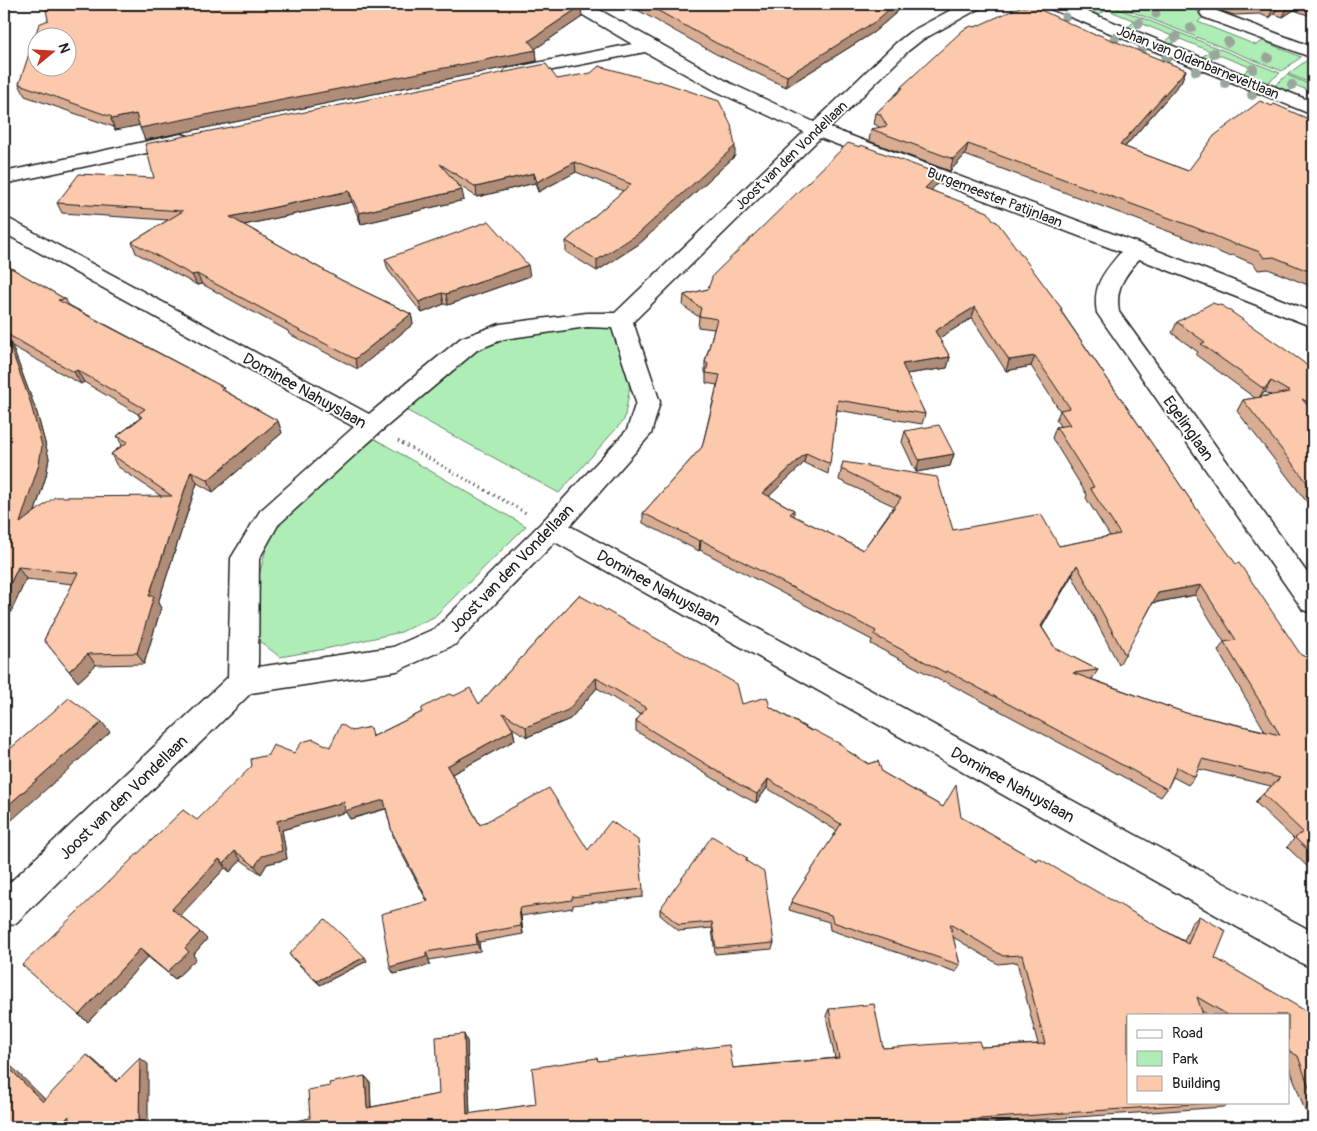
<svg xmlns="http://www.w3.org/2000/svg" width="1317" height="1131" font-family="Pangolin,sans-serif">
<rect width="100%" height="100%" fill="#fff"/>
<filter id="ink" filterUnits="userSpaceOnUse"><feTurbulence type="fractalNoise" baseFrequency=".02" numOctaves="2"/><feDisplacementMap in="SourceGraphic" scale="10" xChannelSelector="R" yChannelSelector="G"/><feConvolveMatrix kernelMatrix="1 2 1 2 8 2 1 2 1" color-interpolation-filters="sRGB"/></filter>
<g filter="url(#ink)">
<path fill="#aeeeb6" stroke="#658569" d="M1092,4H1107L1280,73L1266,84L1243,74L1250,67L1219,55L1208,60L1202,57L1210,51L1180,39L1169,45L1165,42L1172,36L1143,24L1132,30L1128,27L1135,21L1108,10L1097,15L1092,13L1100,7Z
M1113,4H1151L1136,6C1156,12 1171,0 1184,4C1191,6 1198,12 1205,15L1198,22L1256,45L1263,41L1301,57L1282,71Z
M1311,57H1313V84L1288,74Z
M1287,75L1313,86V92L1297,86L1287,92L1273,87Z
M580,322L623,329L631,356L629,393L624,420L559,493L402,408L476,343Z
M375,439L526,526L434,617L401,632L325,649L280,657L258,640L256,587L267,545L281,521L321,482Z"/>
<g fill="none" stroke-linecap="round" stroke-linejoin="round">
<g stroke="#1c1c1c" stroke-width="3">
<path id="minor" d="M569,4H589L730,83L814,122L896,43L910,32L962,4H982L980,8L922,40L908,51L830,128L1143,245L1313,312V327L1139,259C1124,277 1115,288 1119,312L1313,581V613L1303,610L1097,313C1092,285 1104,272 1121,252L820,138L633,322L660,402L651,434L570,526L1313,932V968L1301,963L555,542L456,644L397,671L251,693L16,923L4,927V888L228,677L231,558L260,511L354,427L4,233V218L11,220L369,414L461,338L500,324L587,313H615L804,132L716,91L645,52L512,78L506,77L503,73L506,69L632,44L571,8ZM587,327L612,328L636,402L627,430L543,521L436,628L393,647L258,667L259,559L278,525L380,432L477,350L504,339Z
M1046,4H1068L1313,102V115L1048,8Z
M1209,8L1313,47V58L1203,17L1200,13L1203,9Z
M181,134L188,136L191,140L188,144L4,184V172Z"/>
</g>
<path stroke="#1c1c1c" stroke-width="3" stroke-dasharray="1 4" stroke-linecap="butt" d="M398,441L526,513"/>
<use href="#minor" fill="#fff" fill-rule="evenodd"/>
</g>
<g fill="#9aa59b">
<circle cx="1156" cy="14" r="4.5"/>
<circle cx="1065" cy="17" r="4.5"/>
<circle cx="1139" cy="23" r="5"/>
<circle cx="1191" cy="28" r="5"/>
<circle cx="1176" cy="37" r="5"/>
<circle cx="1115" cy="38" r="5"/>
<circle cx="1228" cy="42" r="5"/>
<circle cx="1142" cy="49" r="5"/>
<circle cx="1214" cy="53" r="5"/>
<circle cx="1268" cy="58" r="5"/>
<circle cx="1166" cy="59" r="5"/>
<circle cx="1253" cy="69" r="5"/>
<circle cx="1196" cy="71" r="5"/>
<circle cx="1225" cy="83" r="5"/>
<circle cx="1292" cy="85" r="5"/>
<circle cx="1252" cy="95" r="5"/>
</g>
<path fill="#d9ad94" stroke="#1c1c1c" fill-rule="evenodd" d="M627,4H906L874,32L786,87L716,54Z
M1218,4H1313V17L1294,10L1283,17L1274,14L1269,18L1260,14L1234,15L1216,9Z
M582,17L535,49L536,50L537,61L145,140L140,125L115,130L114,127L25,96L19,84Z
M975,27L1095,35L1186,70L1181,82L1125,147L1188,171L1272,106L1313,121V287L1268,269L1258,270L1254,264L1233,255L1228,256L1189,239L965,155L950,171L869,141L871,129L880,128L878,126L874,124L876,113L900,90L901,87Z
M557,79L735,156L639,244L597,271L566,252V241L623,191L576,172L538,192L535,183L477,197L457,184L464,200L361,224L352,202L244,225L341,280L411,314L413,324L358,369L289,334L288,331L202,284L197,285L136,253L132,242L168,220L62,213L57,203Z
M939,174L937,184L931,190L994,221L1062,309L1061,311L1313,679V725L1312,726L1313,727V872L1287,847L1294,839L1255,802L1271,786L1198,769L1195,777L1188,785L1173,777L1167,789L1161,797L944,681L943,682L871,644L872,640L700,550L699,551L643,523V513L702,447L717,385L706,383V374L705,372V362L714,329L698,327L699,317L683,306L684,295L708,289ZM972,318L1006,371L1031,366L1060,411L1056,420L1060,426L1056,427L1052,438L1087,495L1086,498L1110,536L1059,546L953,530L843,462L839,480L894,506L863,550L794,516V510L769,496L804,463L828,474L837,410L922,424L925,414L906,374L947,368L950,357L939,338ZM1072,575L1119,665L1153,603L1195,595L1224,642L1218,651L1265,731L1186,713L1091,679H1092L1098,670L1055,648L1042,627Z
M385,259L530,276L448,305L444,304L422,313L388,270Z
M4,264L65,299L69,305L223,387L225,391L278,421L282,433L213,492L197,483L158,603L161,608L144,664L96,665L78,682L44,640L73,584L26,579L4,627ZM12,346L81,384L84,382L138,414L140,418L117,436L122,445L111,454L117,466L161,496L35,511L46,476L49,458L37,413Z
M1177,322L1312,371L1313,369V510L1237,411L1243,400L1255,398L1196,355L1198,352L1172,333ZM1265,392L1271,395L1260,397Z
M905,431L954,454L950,466L916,472L902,442Z
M579,595L742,704L770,707L846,750L882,772L1037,861L1184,941L1191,924L1199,916L1215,958L1313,1017V1110L1305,1111L1288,1063V1015H1208L1202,1011L1128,1102H1232L1224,1107L975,1124L943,1127H273L310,1118L330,1086L365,1076L370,1082L371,1107L439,1094L467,1041L470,1114L536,1104L598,1061L733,1068L835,1058L826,1016L829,1009L883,1048L981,1047L1038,1044L1017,962L998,964L953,937L960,965L956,972L830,930L829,922L789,910L791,902L837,831L767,788L756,803L739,794L636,731V721L641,715L597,688L570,719L527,737L511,727L513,730L515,740L452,774L480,825L588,850L643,889V897L573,905V908L521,916L523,934L479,942L480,951L429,960L430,965L394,974L390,967L427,901L395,841L392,832L386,809L350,819L346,812L282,830L287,859L267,864L261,874L241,860L230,872L225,868L180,915L200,932L207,939L193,955L196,959L175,979L148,957L88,1022L79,1015L197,820L294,753L330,747L352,731L374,736L454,696L479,704Z
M747,858V861L774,943L772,949L715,954L712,928L679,931L660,915V909Z
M289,954L367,961L320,985L292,958Z"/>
<path fill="#b08d78" stroke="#1c1c1c" d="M895,4H906L874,32L786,87L787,76Z
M1275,4H1279L1274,14L1269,18Z
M1289,4H1297L1294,10L1283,17Z
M581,6L582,17L532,51L536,50L537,61L145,140L140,128L529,41Z
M1186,70L1181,82L1116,157L1120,145Z
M136,114L141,125L115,130L111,119Z
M968,144L965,155L950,171L953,159Z
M735,146V156L639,244L597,271V260Z
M575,162L576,172L538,192L537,182Z
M534,173L535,183L477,197L476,187Z
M939,174L937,184L923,199L925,188Z
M462,190L464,200L361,224L359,213Z
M349,191L352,202L234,227L230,217Z
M528,265L530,276L448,305L446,294Z
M197,274L202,284L197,285L192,275Z
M442,293L444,304L422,313L419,302Z
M975,307L972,318L933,342L935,331Z
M411,314L413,324L358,369L355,359Z
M5,333L12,346L37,413L49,458L46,476L28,534L20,523Z
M1035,356L1031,366L1006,371L1009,360Z
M950,357L947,368L899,375L902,364Z
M77,370L84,382L81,384L74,372Z
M1271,381L1265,392L1258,400L1264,389Z
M278,421L282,433L213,492L208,480Z
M806,453L804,463L762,503L763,493Z
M954,454L950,466L916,472L919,460Z
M191,471L197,483L158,603L161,608L144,664L137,653L149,596Z
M701,540L700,550L699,551L700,541Z
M1077,565L1072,575L1037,636L1041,626Z
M18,567L26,579L4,627V597Z
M1201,585L1195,595L1152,603L1158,593Z
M88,654L96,665L78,682L69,671Z
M596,678L597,688L570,719L527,737L526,727Z
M1313,718V725L1299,728L1307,719Z
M102,722L110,732L4,827V809Z
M513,730L515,740L450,775L447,766Z
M768,779L767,788L756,803L757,794Z
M384,800L388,808L350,819L346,812L282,830L287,859L267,864L261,874L255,866L277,821L344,802Z
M235,851L241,860L230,872L224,863Z
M219,859L225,868L179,917L172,909Z
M519,908L521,916L523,934L521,926Z
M200,932L207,939L193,955L196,959L175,979L167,972L185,948Z
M476,934L479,942L480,951L477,944Z
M140,949L148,957L88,1022L79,1015Z
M426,952L429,960L430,965L394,974L390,967Z
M365,957L367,961L320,985L317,981Z
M464,1034L467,1041L470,1120L467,1114Z
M87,1055L95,1061L125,1088L116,1082Z
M140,1058L148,1064V1127H139Z
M4,1059L53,1107L43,1102L4,1063Z
M365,1076L370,1082L371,1114L367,1108Z
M69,1116L73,1127H58Z"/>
<path fill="#fcc9ac" stroke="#1c1c1c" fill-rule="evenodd" d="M45,4H578L581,6L529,41L536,50L140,128L136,114L111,119L112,117L19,84L39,24L48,20ZM38,38H68V68H38Z
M646,4H895L876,21L787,76L716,43Z
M1030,5L1095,35L1097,34L1186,70L1120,145L1188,171L1214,136L1260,101L1272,106L1274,104L1313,121V273L1274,257L1264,258L1260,252L1238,244H1234L1194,227L968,144L953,159L871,129L887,126L880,114L876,113L903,88L901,87L963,30L971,26L975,27L1022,6L1024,7Z
M546,64L557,79L591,73L599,66L657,82L659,81L719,101L731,125L735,146L638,234L597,260L566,241L631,184L575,162L537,182L534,173L476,187L440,164L462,190L359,213L349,191L230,217L341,280L411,314L355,359L285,323L287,322L197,274L192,275L132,242L183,211L57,203L79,174L154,178L145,144Z
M848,143L860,147L861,145L939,174L925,188L988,212L994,221L997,222L1062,309L1060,310L1073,329L1203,518L1236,564L1239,563L1259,592L1301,655L1313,660V663L1308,671L1313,679V718L1307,719L1313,727V855L1295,838L1303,832L1263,794L1280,778L1202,759L1195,777L1177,767L1167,789L947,671L946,673L874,635L876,631L701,540L700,541L643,513L702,447L720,375L706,373L708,364L705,362L717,319L699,316L701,308L684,295L708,289L713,275ZM975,307L1009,360L1035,356L1070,408L1060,410L1070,425L1056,427L1094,487L1090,488L1120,534L1059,546L1041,514L953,530L937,477L843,462L841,469L901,498L863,550L790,514L794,510L763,493L806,453L830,464L838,400L925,414L902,364L950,357L935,331ZM1077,565L1125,655L1158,593L1201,585L1236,640L1224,642L1280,735L1186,713L1073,673L1098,670L1055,648L1041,626Z
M489,221L528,265L446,294L442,293L419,302L385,259Z
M4,264L65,299L58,300L223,387L221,389L278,421L208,480L191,471L149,596H154L137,653L88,654L69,671L44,640L78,573L18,567L4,597ZM5,333L74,372L77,370L145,409L138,414L142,417L117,436L128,442L111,454L172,496L55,497L20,523L39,464L42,446L30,401Z
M1212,303L1223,306L1303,362L1312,371L1313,369V405L1302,399L1313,412V490L1243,400L1290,392L1271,381L1264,389L1201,344L1205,342L1177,322Z
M939,425L954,454L919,460L905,431Z
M579,595L737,684L742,704L767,697L770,707L811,731L814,730L844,746L846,750L868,764L878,761L882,772L943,807L956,785L961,817L1037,861L1038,858L1188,944L1199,916L1226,931L1215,958L1311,1014L1313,1017V1099L1298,1056L1288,1050V1015H1228L1197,997L1203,1015H1128V1102H1222L980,1119L895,1127H273L310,1118L308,1090L330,1086L329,1083L365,1076L367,1108L439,1094L436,1037L464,1034L467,1114L536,1104L532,1068L597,1058L598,1061L729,1045L733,1068L839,1058L829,1009L874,1004L883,1048L979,1041L981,1047L1045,1044L1022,955L1003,956L950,924L960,965L833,922L831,915L791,902L841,824L768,779L757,794L740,785L636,721L646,708L596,678L568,710L526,727L503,713L513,730L447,766L480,825L549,788L588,850L611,821L638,840L643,889L572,897V900L519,908L521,926L476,934L477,944L426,952V957L390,967L381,914L428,901L392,832L384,800L345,811L344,802L277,821L282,851L262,856L255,866L235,851L224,863L219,859L172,909L200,932L185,948L189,952L167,972L140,949L79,1015L22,965L183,810L197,820L252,766L251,759L268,755L273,745L294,753L302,742L313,739L330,747L341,724L352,731L370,727L372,737L422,712V708L449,694L454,696L470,688L479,704Z
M69,698L102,722L4,809V754Z
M712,836L747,858L746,861L764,872L774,943L716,948L712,922L679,925L660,909Z
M325,919L365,957L317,981L289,954Z
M87,1055L116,1082L140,1058L139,1127H68L69,1116L58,1127H4V1063L43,1102Z"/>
</g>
<g text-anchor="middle" stroke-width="4" stroke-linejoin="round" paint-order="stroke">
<g font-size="14" fill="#1c1c1c" stroke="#fff">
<text transform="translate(1198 62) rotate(22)" y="5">Johan van Oldenbarneveltlaan</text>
<text transform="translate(791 155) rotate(-44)" y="5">Joost van den Vondellaan</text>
<text transform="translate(995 197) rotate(21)" y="5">Burgemeester Patijnlaan</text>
</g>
<g font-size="16" fill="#1c1c1c" stroke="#fff">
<text transform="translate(305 390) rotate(29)" y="6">Dominee Nahuyslaan</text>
<text transform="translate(1189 428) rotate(55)" y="6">Egelinglaan</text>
<text transform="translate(511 568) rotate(-46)" y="6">Joost van den Vondellaan</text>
<text transform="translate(659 587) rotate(29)" y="6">Dominee Nahuyslaan</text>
<text transform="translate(1013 784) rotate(29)" y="6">Dominee Nahuyslaan</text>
<text transform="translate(123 797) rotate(-44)" y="6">Joost van den Vondellaan</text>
</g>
</g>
<rect width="1317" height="1131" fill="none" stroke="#fff" stroke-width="20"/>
<rect x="10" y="10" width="1297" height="1111" fill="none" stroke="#1c1c1c" stroke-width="2" filter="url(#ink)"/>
<rect x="1127" y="1014" width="162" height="90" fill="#ffffff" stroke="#a4a4a4"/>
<rect x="1137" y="1030" width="25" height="8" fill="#ffffff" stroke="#a4a4a4"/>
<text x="1172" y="1038" font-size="15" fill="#1c1c1c">Road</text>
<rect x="1137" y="1051" width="25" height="15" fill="#aeeeb6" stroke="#a4a4a4"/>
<text x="1172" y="1064" font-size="15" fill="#1c1c1c">Park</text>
<rect x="1137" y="1076" width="25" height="15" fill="#fcc9ac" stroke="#a4a4a4"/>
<text x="1172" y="1088" font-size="15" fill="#1c1c1c">Building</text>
<g transform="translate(52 52) rotate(72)"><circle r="24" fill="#ffffff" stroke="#a4a4a4"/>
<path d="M0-4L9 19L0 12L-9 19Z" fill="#c8321e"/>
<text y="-8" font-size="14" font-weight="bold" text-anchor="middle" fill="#1c1c1c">N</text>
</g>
</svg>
